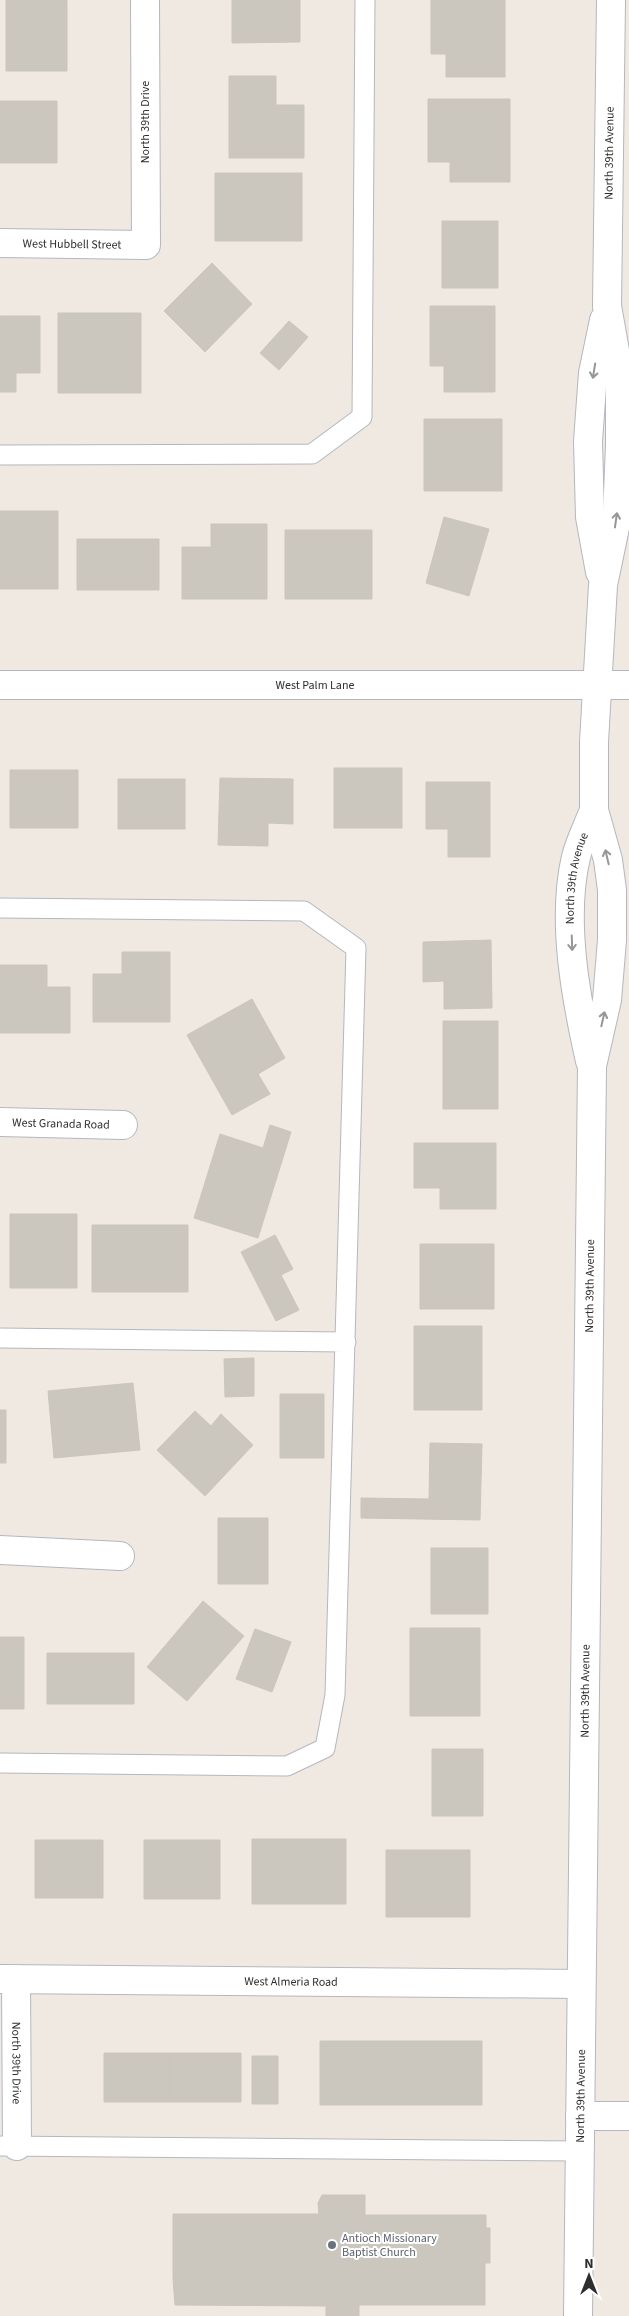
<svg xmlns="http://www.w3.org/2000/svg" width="629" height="2316" font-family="'Source Sans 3',sans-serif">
<rect width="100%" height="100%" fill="#efe9e1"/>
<path fill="#cbc7bf" stroke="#cbc5ba" d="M6,0H67V71H6Z
M232,0H300V42L232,43Z
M431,0H505V77H446V54H431Z
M229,76H276V105H304V158H229Z
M428,99H510V182H450V162H428Z
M0,101H57V163H0Z
M215,173H302V241H215Z
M442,221H498V288H442Z
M212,263L252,304L205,352L164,311Z
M430,306H495V392H444V366H430Z
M58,313H141V393H58Z
M0,316H40V373H16V392H0Z
M289,321L308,337L279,370L260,353Z
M424,419H502V491H424Z
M0,511H58V589H0Z
M444,517L489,529L469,596L426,583Z
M211,524H267V599H182V547H211Z
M285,530H372V599H285Z
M77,539H159V590H77Z
M334,768H402V828H334Z
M10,770H78V828H10Z
M220,778L293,779V824L268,823V846L218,845Z
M118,779H185V829H118Z
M426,782H490V857H448V829H426Z
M491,940L492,1008L444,1009V981L423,982V942Z
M122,952H170V1022H93V974H122Z
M0,965H47V987H70V1033H0Z
M252,999L285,1058L258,1074L270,1094L232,1115L187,1035Z
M443,1021H498V1109H443Z
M270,1125L291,1132L258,1238L194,1218L220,1134L263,1148Z
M414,1143H496V1209H440V1188H414Z
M10,1214H77V1288H10Z
M92,1225H188V1292H92Z
M275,1235L293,1269L281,1275L299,1310L276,1321L241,1252Z
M420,1244H494V1309H420Z
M414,1326H482V1410H414Z
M254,1358V1396L225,1397L224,1359Z
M133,1383L140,1450L54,1458L48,1391Z
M280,1394H324V1458H280Z
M0,1410H6V1463H0Z
M195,1411L211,1426L221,1414L253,1445L205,1496L157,1450Z
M430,1443L482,1444L480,1520L361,1518V1498L429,1499Z
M218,1518H268V1584H218Z
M431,1548H488V1614H431Z
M203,1601L244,1636L187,1701L147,1667Z
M410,1628H480V1716H410Z
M255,1629L291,1642L272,1692L236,1679Z
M0,1637H24V1709H0Z
M47,1653H134V1704H47Z
M432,1749H483V1816H432Z
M252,1839H346V1904H252Z
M35,1840H103V1898H35Z
M144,1840H220V1899H144Z
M386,1850H470V1917H386Z
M320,2041H482V2105H320Z
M104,2053H169V2102H104Z
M169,2053H241V2102H169Z
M252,2056H278V2104H252Z
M322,2195H365V2215H486V2228H490V2263H485V2305H359V2316H326V2306L175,2305L173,2279V2214H319L318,2203Z"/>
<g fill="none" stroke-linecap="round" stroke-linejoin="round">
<g stroke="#b4b7c1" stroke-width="21">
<path id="service" d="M0,455L312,454L362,417L365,0
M0,908L304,911L356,948L335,1695L325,1748L287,1766L0,1763
M0,1338L346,1342
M0,2146L580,2151"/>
</g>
<g stroke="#b4b7c1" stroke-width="30">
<g id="minor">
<path id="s1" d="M0,243L146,245L145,0"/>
<path id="s2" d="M0,685H629"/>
<path id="s3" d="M0,1122L123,1125"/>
<path d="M0,1550L120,1556"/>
<path id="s4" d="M0,1979L581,1984"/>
<path id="s5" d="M16,1979L17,2146"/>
<path d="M580,2116H629"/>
</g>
</g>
<g stroke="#b4b7c1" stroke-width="30">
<g id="tertiary">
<path d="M600,572L590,517L588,441L593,373L604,320"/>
<path id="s6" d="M590,1061C576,999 561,920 576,857C580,841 588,826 594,810"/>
<path id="s7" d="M578,2316L592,1066L607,1000L612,940V890L608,860L594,810V742L603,585L617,518L620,445V379L607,306L611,0"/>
</g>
</g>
<use href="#service" stroke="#fff" stroke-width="19"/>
<use href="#minor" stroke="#fff" stroke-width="28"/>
<use href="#tertiary" stroke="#fff" stroke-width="28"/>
</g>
<defs><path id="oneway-shaft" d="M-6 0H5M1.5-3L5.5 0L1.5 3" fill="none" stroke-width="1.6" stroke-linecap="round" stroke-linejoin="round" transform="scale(1.25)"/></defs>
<g stroke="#969696">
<use href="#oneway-shaft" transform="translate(594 371) rotate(99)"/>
<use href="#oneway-shaft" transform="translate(616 520) rotate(-82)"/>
<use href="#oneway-shaft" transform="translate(607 857) rotate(-103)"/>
<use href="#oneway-shaft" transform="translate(572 943) rotate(88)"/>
<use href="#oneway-shaft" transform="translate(603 1019) rotate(-77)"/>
</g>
<circle fill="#6b7280" stroke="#fff" stroke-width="2" cx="332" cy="2245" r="5"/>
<g text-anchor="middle" stroke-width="4" stroke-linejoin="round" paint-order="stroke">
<g font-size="12" fill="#2e2e2e" stroke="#fff">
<text transform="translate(145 122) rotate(-90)" y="4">North 39th Drive</text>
<text dy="4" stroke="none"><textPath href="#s7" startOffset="2170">North 39th Avenue</textPath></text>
<text dy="4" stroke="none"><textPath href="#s1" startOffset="72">West Hubbell Street</textPath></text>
<text dy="4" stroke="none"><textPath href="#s2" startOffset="315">West Palm Lane</textPath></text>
<text dy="4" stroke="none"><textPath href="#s6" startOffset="185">North 39th Avenue</textPath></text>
<text dy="4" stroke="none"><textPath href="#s3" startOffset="61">West Granada Road</textPath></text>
<text dy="4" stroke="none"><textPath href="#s7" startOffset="1030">North 39th Avenue</textPath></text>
<text dy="4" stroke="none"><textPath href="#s7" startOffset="625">North 39th Avenue</textPath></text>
<text dy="4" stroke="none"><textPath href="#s4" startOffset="291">West Almeria Road</textPath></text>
<text dy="4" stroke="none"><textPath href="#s5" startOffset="84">North 39th Drive</textPath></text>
<text dy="4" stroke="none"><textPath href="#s7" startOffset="220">North 39th Avenue</textPath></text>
</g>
<g font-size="12" fill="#5b616d" stroke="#fff" text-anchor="start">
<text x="342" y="2242">Antioch Missionary<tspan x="342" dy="14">Baptist Church</tspan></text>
</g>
</g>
<g transform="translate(589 2276)" stroke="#ffffff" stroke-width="4" paint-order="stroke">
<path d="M0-4L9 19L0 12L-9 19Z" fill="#2e2e2e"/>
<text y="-8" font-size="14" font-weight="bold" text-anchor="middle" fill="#2e2e2e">N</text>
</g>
</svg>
